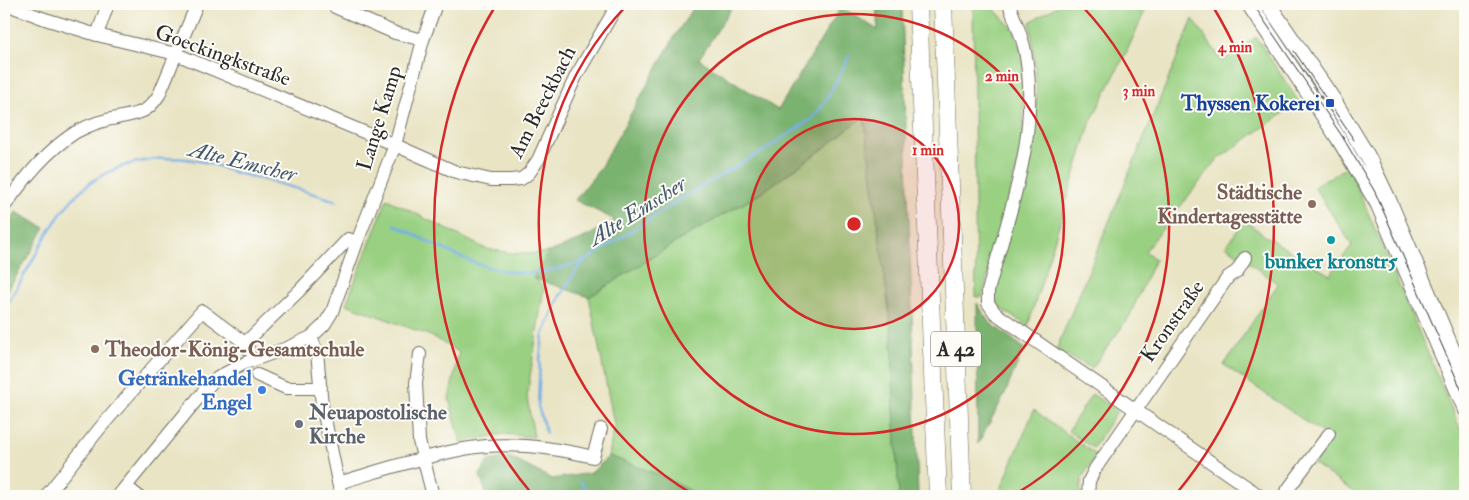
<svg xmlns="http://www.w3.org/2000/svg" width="1469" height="500" font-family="'IM FELL Double Pica',serif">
<rect width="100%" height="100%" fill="#fdfcf7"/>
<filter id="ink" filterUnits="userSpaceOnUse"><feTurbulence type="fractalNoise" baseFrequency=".02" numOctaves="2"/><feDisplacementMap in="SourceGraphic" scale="10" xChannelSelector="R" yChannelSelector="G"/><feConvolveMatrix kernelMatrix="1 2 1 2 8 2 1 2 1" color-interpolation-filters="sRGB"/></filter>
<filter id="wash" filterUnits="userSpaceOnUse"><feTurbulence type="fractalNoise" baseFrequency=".0096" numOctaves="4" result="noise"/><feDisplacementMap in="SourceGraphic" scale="20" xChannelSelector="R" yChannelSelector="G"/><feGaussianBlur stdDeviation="1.12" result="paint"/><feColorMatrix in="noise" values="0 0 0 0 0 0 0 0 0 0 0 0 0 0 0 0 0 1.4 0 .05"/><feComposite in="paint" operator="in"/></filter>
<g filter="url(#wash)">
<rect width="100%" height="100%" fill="#e9e4c4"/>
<path fill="#99d081" stroke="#627e56" d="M973,4H995V10L1013,29L1022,54L1025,79L1022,148L982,297H976Z
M1061,4H1148L1127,51L1091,121L1028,326C1019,320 996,308 993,298C988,278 1019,206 1025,181C1029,163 1033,143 1035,125C1039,93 1034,54 1030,22Z
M1193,19L1222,61L1256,37L1299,102L1217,160L1145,251L1155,259L1129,317L1092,368L1056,350Z
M864,115L892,335L894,406L899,496H700L662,476L609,456L614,424L589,297L681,239L758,195L823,149Z
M1348,166L1465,440V496H1359L1314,464L1328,437L1224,365L1278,284L1226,246L1245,220L1265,236L1330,275L1352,245L1314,187Z
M387,199L486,249L512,253L528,254L549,252L534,278L544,287L527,396L534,437L504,434L461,442L449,399L459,352L431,336L346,304Z
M1092,394L1117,411L1093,448L1068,431Z
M1034,410L1096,455L1082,478L1080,496H998Z"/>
<path fill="#7ab26f" stroke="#526e4d" d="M696,4H734L699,59L778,110L841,7L878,30L876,4H902L918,496H899L894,406L892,335L864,116L823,149L758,195L681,239L589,297L533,278L549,252C573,244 593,234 615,220L575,200L599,170L676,34Z
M16,212L45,228L4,297V234Z
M977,303L989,322L1024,348L1004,396L978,444Z
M609,456L662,476L700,496H487L480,475L488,461L509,457L552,479L591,473Z"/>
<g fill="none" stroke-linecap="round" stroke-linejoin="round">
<path stroke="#76aee6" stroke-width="2.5" d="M395,225C439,246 483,275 533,273C551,272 569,265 586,260L697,189L763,151L813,118L827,99L850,55
M4,308C28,274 43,234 70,202C103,162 161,151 209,163C219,165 227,171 237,173C270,181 304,190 336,201
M546,433L538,406L540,359L543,335L559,298L578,268L584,262
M581,482L591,496"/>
</g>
</g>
<g filter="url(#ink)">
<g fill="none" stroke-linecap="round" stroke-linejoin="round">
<g stroke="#6e6c61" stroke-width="14">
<path id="minor" d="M5,4L45,19L97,35L176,54L395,145L456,172L491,180H511L521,179L524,177L529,173L538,160L576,76L618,4
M1009,4C1014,19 1022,35 1025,51C1041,134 1009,212 988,291V303L995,313L1260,496
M335,7L395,33L423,40
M97,35L108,4
M4,207C24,179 47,150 76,132C89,125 103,120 117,118C125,116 135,115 143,111C150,108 155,101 159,95L197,4
M311,337L317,352L322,405L341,496
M249,350L245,343L299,291L348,239L357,242
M420,354L416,383L419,441L433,496
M257,375L286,388H321
M338,483C379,471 421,457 464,449C506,441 552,447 593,457L601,429
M126,486L138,496
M46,496L100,428L202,311L245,343
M118,496L199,397L213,381L224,374L245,363L287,348L311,337L324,325L332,312L357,242L395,145L423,40L436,4
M1088,496L1089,481L1095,469L1228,277L1237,271L1245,258
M1283,496L1329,434"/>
</g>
<g stroke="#6e6c61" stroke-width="17">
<path id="major" d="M1249,4L1337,136L1378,204L1465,408
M1268,4L1332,98L1368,157L1389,201L1465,380"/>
</g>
<g stroke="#6e6c61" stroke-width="19">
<path id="highway" d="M918,4L938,496
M943,4L962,496"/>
</g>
<use href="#minor" stroke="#fff" stroke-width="12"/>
<use href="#major" stroke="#fff" stroke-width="15"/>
<use href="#highway" stroke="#fff" stroke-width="18"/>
<path stroke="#2b2b2b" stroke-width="1" d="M1253,4L1342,136L1375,192L1465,398
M1294,51L1354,140"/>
</g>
</g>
<circle cx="854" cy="224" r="105" fill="#d62828" fill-opacity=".12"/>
<g fill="none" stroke="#d62828" stroke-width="2.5">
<circle cx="854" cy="224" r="105"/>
<circle cx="854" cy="224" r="210"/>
<path d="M694 495A315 315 0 0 1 627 5M1081 5A315 315 0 0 1 1014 495"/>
<path d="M532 494A420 420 0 0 1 496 5M1212 5A420 420 0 0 1 1176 494"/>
</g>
<rect fill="#1a4fb4" stroke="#fdfcf7" stroke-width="2" x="1325" y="98" width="10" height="10" rx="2.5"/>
<g fill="#8d6e63" stroke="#fdfcf7" stroke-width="2">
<circle cx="1312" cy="204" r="5"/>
<circle cx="95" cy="349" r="5"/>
</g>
<circle fill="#0f9aa8" stroke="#fdfcf7" stroke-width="2" cx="1331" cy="240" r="5"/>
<circle fill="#3f7fe0" stroke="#fdfcf7" stroke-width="2" cx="262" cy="390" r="5"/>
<circle fill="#6b7280" stroke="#fdfcf7" stroke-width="2" cx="299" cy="424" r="5"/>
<g text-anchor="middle" stroke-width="4" stroke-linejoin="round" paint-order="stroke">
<rect fill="#fdfcf7" stroke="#6a6a68" stroke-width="1" x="931" y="331.5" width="50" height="35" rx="4"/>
<g font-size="20" font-weight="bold" fill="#2b2b2b">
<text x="956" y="356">A 42</text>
</g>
<g font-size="21" fill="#2b2b2b" stroke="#fdfcf7">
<text transform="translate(223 55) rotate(20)" y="7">Goeckingkstraße</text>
<text transform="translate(542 102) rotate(-63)" y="7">Am Beeckbach</text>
<text transform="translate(379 118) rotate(-73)" y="7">Lange Kamp</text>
<text transform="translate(1172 321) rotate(-55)" y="7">Kronstraße</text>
</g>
<g font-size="21" font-weight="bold" fill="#164399" stroke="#fdfcf7" text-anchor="end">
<text x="1320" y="110">Thyssen Kokerei</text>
</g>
<g font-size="21" font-weight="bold" fill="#785e54" stroke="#fdfcf7" text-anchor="end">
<text x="1302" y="199">Städtische<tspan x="1302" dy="24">Kindertagesstätte</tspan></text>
<text x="105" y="356" text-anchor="start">Theodor-König-Gesamtschule</text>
</g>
<g font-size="21" font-weight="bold" fill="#0d838f" stroke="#fdfcf7">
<text x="1331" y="268">bunker kronstr5</text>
</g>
<g font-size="21" font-weight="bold" fill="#366cbe" stroke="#fdfcf7" text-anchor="end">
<text x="252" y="385">Getränkehandel<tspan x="252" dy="24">Engel</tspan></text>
</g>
<g font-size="21" font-weight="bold" fill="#5b616d" stroke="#fdfcf7" text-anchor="start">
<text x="309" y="419">Neuapostolische<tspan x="309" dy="24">Kirche</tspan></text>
</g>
<g font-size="22" font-style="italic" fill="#45596c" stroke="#fdfcf7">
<text transform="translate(243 161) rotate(14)" y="8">Alte Emscher</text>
<text transform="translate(637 210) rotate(-32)" y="8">Alte Emscher</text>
</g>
</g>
<circle cx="854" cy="224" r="8" fill="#d62828" stroke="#fdfcf7" stroke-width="2.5"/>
<g font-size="15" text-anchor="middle" font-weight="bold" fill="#d62828" stroke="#fdfcf7" stroke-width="4" stroke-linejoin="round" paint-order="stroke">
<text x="1235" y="52">4 min</text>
<text x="1002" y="81">2 min</text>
<text x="1139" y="96">3 min</text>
<text x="928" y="155">1 min</text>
</g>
<rect width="1469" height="500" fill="none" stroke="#fdfcf7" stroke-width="20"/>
</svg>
